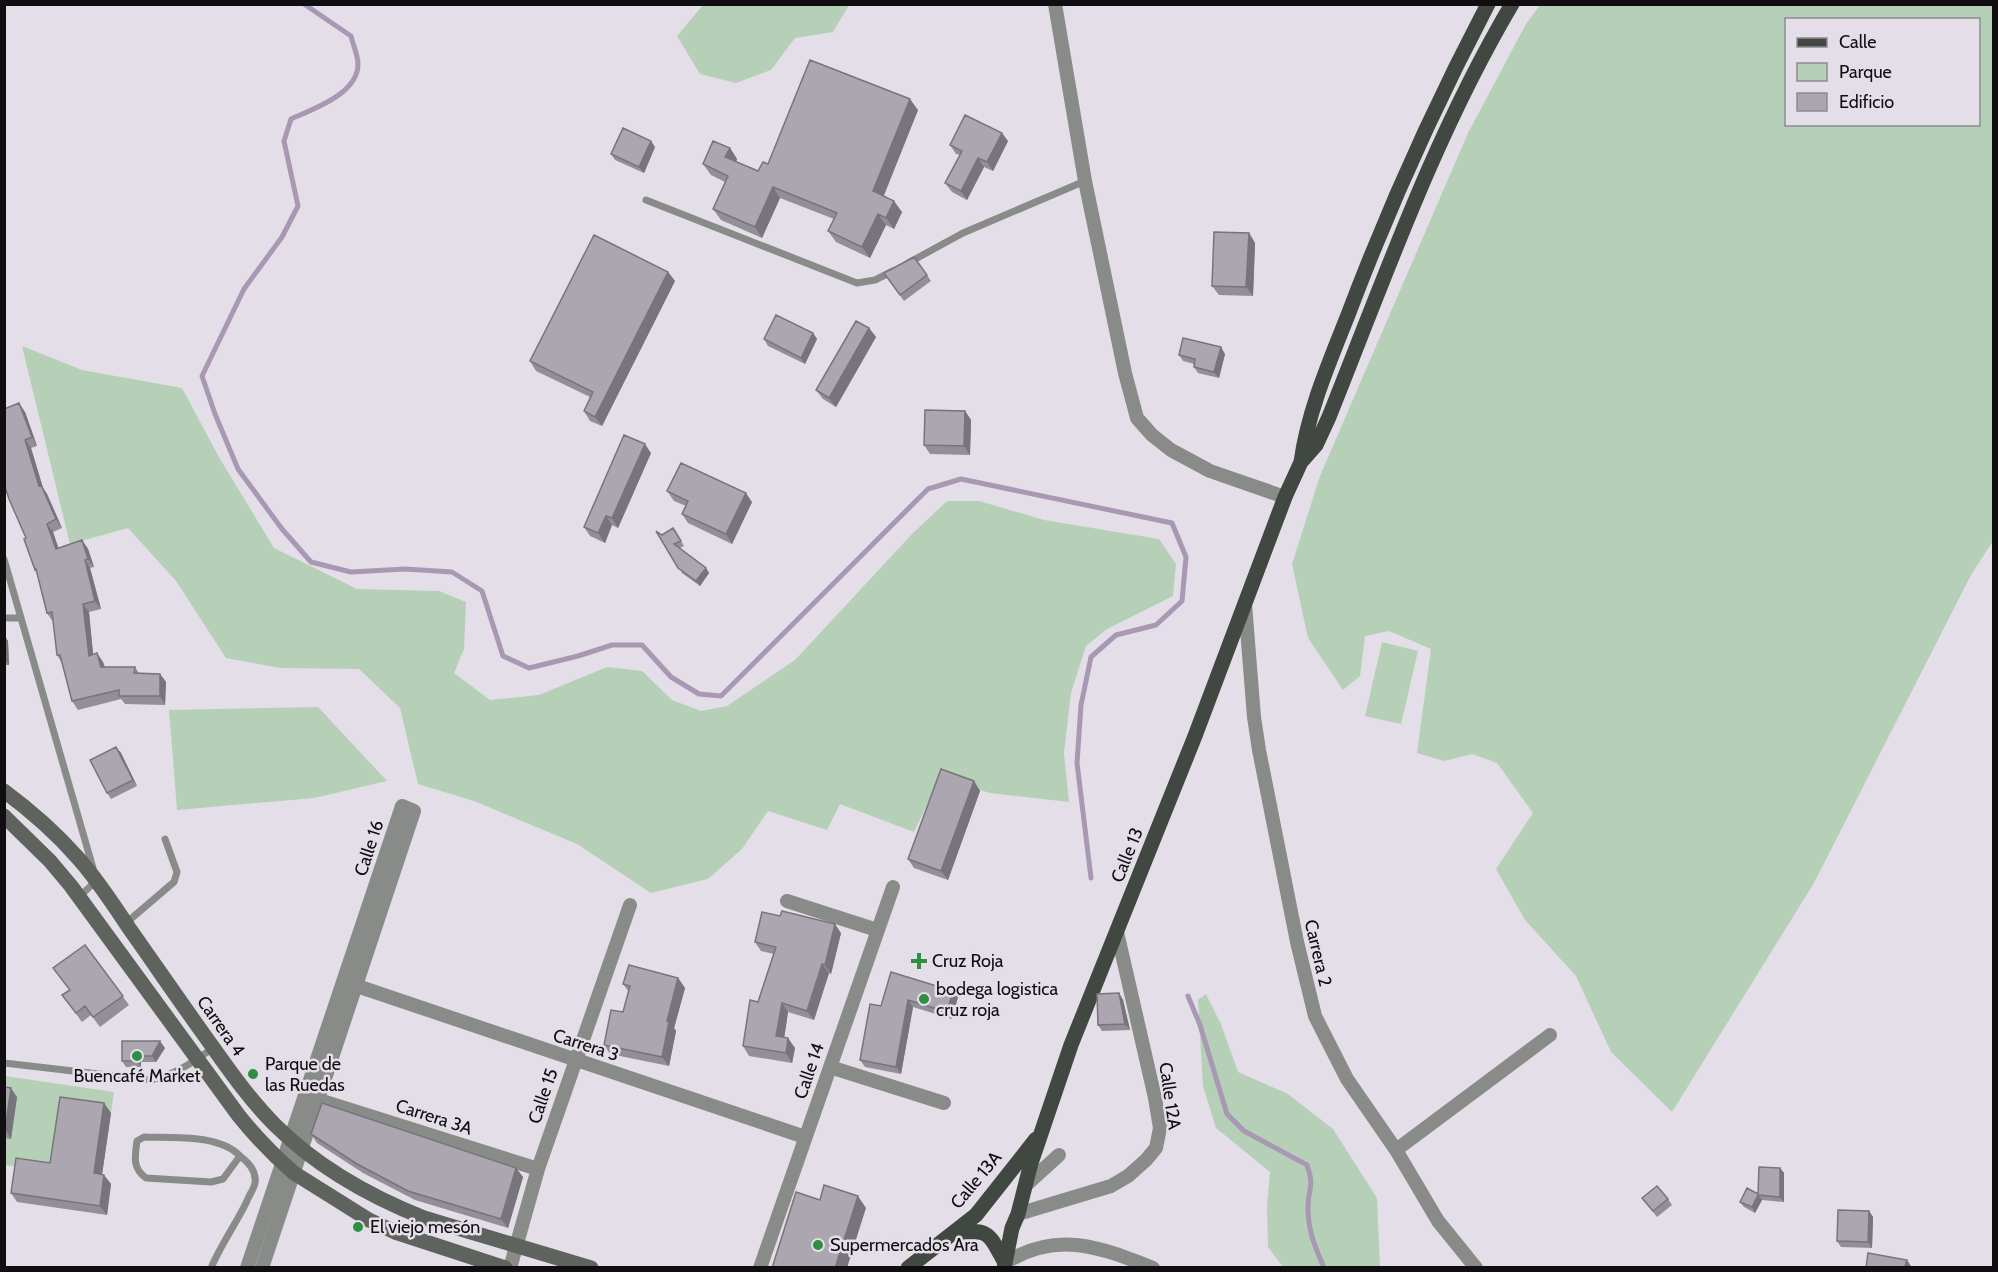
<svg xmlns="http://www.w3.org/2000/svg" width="1998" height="1272" font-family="Cabin,sans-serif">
<rect width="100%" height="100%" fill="#e4dee8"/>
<path fill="#b5d0b7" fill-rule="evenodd" d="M703,5V4L849,5L833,32L795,38L771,70L736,83L700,74L677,36Z
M1540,5H1993V541L1971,575L1814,883L1672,1112L1611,1052L1576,976L1525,920L1496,869L1533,813L1497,763L1472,754L1444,761L1417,753L1431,649L1389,631L1365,636L1360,676L1343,690L1308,638L1292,564L1320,476L1468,133L1526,24ZM1786,20H1978V124H1786Z
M22,346L82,370L182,388L220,459L274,548L357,589L439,591L466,602L464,649L454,673L490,700L539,695L607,667L642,671L672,700L701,711L727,706L795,660L913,533L947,501H979L1044,520L1159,539L1176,564L1173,596L1107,629L1086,646L1071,693L1064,753L1069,802L990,793L940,778L914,832L840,804L827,830L768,811L742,849L708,879L651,893L577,844L474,801L418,784L400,708L359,669L280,668L226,658L176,581L128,528L70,544Z
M1382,642L1418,651L1401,724L1365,716Z
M318,707L387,781L314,798L177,810L169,710Z
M1206,994L1221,1024L1238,1072L1288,1094L1333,1129L1377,1198L1380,1267H1283L1268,1247L1267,1206L1270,1172L1216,1128L1203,1086L1198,1000Z
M5,1076L114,1092L111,1113L67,1107L57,1173L5,1165V1138H11L17,1097L5,1095Z"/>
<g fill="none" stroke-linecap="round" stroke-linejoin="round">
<path stroke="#a898b4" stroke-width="5" d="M304,4L351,36C353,45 358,55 358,64C358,94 313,109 291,119L284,141L298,206L282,237L244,289L202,376L215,414L238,469L282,529L311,562L351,572L405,569L452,572L482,591L503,656L529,668L578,656L612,645H642L671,677L699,694L721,696L928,489L961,479L1172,523L1186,557L1182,601L1156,625L1116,635L1091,657L1081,705L1077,763L1091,878
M1188,996L1200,1025L1227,1114L1244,1131L1307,1165C1315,1188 1308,1187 1308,1207C1308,1232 1315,1246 1324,1268"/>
<path stroke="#888b88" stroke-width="7" d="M646,200L857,283L875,280L893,271
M908,263L963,233L1085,181
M4,559L93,868
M4,618H21
M79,897L96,881
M126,923L174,882L177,872L165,839
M4,1063L151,1080C175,1075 193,1062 213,1048
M211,1268C221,1244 236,1224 247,1201C249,1195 254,1189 255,1183C257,1171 248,1162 240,1156L223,1179L211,1182L146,1178C132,1168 135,1156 137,1141L144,1137C173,1138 219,1134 240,1156"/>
<path stroke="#888b88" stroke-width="14" d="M1055,4L1085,181L1125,373L1137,418L1152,435L1171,450L1210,471L1285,497
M1245,604L1254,717L1259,750L1297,942L1315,1016L1347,1079L1396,1150L1438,1221L1476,1268
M787,901L877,930
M357,986L805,1137
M830,1067L944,1103
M319,1100L538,1169
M1396,1150L1550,1035
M1026,1185L1059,1155
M1018,1214L1111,1186L1128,1176L1146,1160L1156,1148L1160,1128L1155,1098L1117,932
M1005,1263C1057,1230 1100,1247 1153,1268
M247,1268L402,806L414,811L262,1268
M510,1268L538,1169L630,905
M760,1268L893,887"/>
<path stroke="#5e635e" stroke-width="15" d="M4,791C31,811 56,833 78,858C97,879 113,904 129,928C153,962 177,997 202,1032C225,1064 247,1097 275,1125C317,1167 369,1196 424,1218L591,1268
M4,816L50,861L71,886L239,1116C256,1137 273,1155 294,1173L369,1220L395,1232L505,1268"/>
<path stroke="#414741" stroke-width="15" d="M1301,462C1308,411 1329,363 1348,315C1388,209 1435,105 1488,4
M954,1233C990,1229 988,1232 1005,1263
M908,1268L976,1215L1036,1139
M1004,1268L1012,1228L1018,1214L1031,1163L1071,1045L1195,736L1285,497L1301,462L1316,445L1329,417C1385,277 1435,134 1512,4"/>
</g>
<path fill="#938f97" d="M918,110L883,196L902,212L894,229L886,225L870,258L836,242L828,231L834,219L780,198L762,238L721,220L713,209L725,182L711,175L703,164L730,148L737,159L736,162L758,171L768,164Z
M1008,141L993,171L984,167L967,200L952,192L945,183L960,155L956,154L950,145Z
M655,147L644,173L615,160L611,154Z
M1249,233L1255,243L1253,296L1219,295L1212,286Z
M668,272L675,281L602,426L590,421L584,411L590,397L536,371L530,361Z
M884,273L927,275L931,281L904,301Z
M869,328L876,337L836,407L823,399L816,390Z
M813,333L817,339L805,364L768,346L764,339Z
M1225,354L1219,378L1198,373L1194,367V364L1183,361L1179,355Z
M965,411L971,420L970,455L930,454L924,445Z
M25,412L37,446L31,448L43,488L47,494L62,528L53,532L58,548L82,540L88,549L94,567L90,568L101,609L89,612L93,654L103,662L105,667H135L139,673L160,674L166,682L165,705L125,704L121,699L78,710L72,701L62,663L57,655L53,622L47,613L37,574L35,570L26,538Z
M651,453L618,528L612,525L605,543L590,536L584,527Z
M667,491L752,502L732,544L688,523L682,514L686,506L674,501Z
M673,528L684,546L680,548L706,568L709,573L700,586L682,573L662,535Z
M4,636L8,641L9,665H4Z
M116,747L121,753L137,786L111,799L107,793Z
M974,781L980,791L948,880L914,868L908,859Z
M841,933L831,974L829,973L814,1020L788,1012L784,1038L795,1048L792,1063L749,1056L743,1046L774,954L761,951L755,942Z
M85,945L129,1005L100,1027L91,1015L82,1022L62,995L69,990Z
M891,972L958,997L952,1019L913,1007L901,1074L865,1067L860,1060L881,1006Z
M678,978L685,988L674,1028L676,1031L669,1066L610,1054L604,1045L623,1012L629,992L623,984Z
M1119,993L1123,1000L1130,1030L1102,1031L1098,1025Z
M122,1041L165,1048L156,1062H141V1067H126L122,1061Z
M4,1087L17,1097L11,1139L4,1138Z
M104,1103L111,1113L102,1174L111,1184L107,1215L17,1202L11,1193L50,1163Z
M311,1134L516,1168L523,1177L508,1228L415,1200L363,1173L317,1143Z
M1780,1168L1784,1173V1202L1762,1200L1755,1213L1744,1207L1740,1202L1758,1194Z
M1642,1198L1668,1199L1672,1205L1657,1217Z
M1869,1211L1873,1217L1872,1248L1841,1247L1837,1241Z"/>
<path fill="#78747b" d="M910,99L918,110L881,203L873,191Z
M1002,133L1008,141L993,171L987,162Z
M651,141L655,147L644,173L639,167Z
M730,148L737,159L733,168L725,157Z
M978,158L984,167L967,200L961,191Z
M773,187L780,198L762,238L755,227Z
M894,201L902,212L894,229L886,218Z
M878,214L886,225L870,258L862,247Z
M1249,233L1255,243L1253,296L1246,287Z
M668,272L675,281L602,426L595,417Z
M869,328L876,337L836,407L829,398Z
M813,333L817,339L805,364L801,358Z
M1221,347L1225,354L1219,378L1214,372Z
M19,403L25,412L37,446L32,437Z
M965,411L971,420L970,455L964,446Z
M25,440L31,448L43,488L47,494L62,528L56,519L39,486Z
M645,444L651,453L618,528L612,518Z
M746,493L752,502L732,544L726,534Z
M606,516L612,525L605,543L598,533Z
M47,524L53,532L62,558L56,549Z
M82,540L88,549L94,567L88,559Z
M85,560L90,568L101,609L95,601Z
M706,568L709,573L700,586L696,581Z
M83,604L89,612L94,664L89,656Z
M5,636L8,641L9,665L5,660Z
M97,653L103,662L107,675L101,667Z
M160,674L166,682L165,705L160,696Z
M116,747L121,753L137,786L133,780Z
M974,781L980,791L948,880L941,871Z
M835,924L841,933L831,974L825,965Z
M822,964L829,973L814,1020L807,1011Z
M678,978L685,988L674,1028L676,1031L669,1066L662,1057L667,1021Z
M953,991L958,997L952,1019L947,1012Z
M1119,993L1123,1000L1130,1030L1125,1024Z
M908,1000L913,1007L901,1074L896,1067Z
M782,1003L788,1012L783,1046L776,1036Z
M788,1038L795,1048L792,1063L786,1053Z
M160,1041L165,1048L156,1062L152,1056Z
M137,1056L141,1062V1067L137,1061Z
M11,1088L17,1097L11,1139L5,1129Z
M104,1103L111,1113L101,1182L94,1173Z
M516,1168L523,1177L508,1228L501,1219Z
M1780,1168L1784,1173V1202L1780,1197Z
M104,1175L111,1184L107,1215L100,1206Z
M1758,1195L1762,1200L1755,1213L1752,1207Z
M858,1196L866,1208L847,1268H835Z
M1869,1211L1873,1217L1872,1248L1868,1242Z
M1907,1260L1911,1266H1905Z"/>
<path fill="#aba6b0" stroke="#78747b" stroke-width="1.5" d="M810,60L910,99L873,191L894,201L886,218L878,214L862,247L828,231L837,213L773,187L755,227L713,209L728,176L703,164L713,141L730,148L725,157L758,171L763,162L768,164Z
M965,115L1002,133L987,162L978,158L961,191L945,183L962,151L950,145Z
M623,128L651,141L639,167L611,154Z
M1214,232L1249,233L1246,287L1212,286Z
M594,235L668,272L595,417L584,411L593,392L530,361Z
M914,257L927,275L900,295L884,273Z
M776,315L813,333L801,358L764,339Z
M856,321L869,328L829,398L816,390Z
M1183,338L1221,347L1214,372L1194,367L1195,359L1179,355Z
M19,403L32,437L25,440L39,486L41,485L56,519L47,524L56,549L82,540L88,559L85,560L95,601L83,604L89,656L97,653L101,667H135L134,673L160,674V696H119V690L72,701L60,655H57L52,612L47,613L36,569L35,570L24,539L26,538L9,499L4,484V409Z
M925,410L965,411L964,446L924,445Z
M624,435L645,444L612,518L606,516L598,533L584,527Z
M681,463L746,493L726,534L682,514L688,501L667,491Z
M673,528L681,541L674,544L706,568L696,581L678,568L656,531L662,535Z
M116,747L133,780L107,793L90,760Z
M941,769L974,781L941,871L908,859Z
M782,911L835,924L825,965L822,964L807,1011L782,1003L776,1036L788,1038L786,1053L743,1046L750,1000L758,1002L776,947L755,942L762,912L780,916Z
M85,945L123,996L93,1017L85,1006L76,1013L62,995L70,990L53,968Z
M629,965L678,978L667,1021L669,1022L662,1057L604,1045L611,1010L623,1012L630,986L623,984Z
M891,972L953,991L947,1012L908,1000L896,1067L860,1060L870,1004L881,1006Z
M1119,993L1125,1024L1098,1025L1097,994Z
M122,1041H160L152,1056H137V1061H122Z
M4,1087L11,1088L5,1129H4Z
M60,1097L104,1103L94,1173L104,1175L100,1206L11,1193L16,1158L50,1163Z
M322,1103L516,1168L501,1219L408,1191L357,1164L311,1134Z
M1759,1167L1780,1168V1197L1758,1195L1752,1207L1740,1202L1747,1188L1758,1194Z
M824,1185L858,1196L835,1268H772L796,1192L820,1200Z
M1657,1186L1668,1199L1653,1211L1642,1198Z
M1838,1210L1869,1211L1868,1242L1837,1241Z
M1868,1253L1907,1260L1905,1266L1921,1268H1866Z"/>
<g fill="#2e8f42" stroke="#e4dee8" stroke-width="2">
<path d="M916 952h6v6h6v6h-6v6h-6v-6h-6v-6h6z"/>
<circle cx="924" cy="999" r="6"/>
<circle cx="137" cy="1056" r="6"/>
<circle cx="253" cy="1074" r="6"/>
<circle cx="358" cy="1227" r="6"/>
<circle cx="818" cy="1245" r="6"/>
</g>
<g text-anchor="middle" stroke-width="5" stroke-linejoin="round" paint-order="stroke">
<g font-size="18" fill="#100e11" stroke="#e4dee8">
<text transform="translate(369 848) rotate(-72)" y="6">Calle 16</text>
<text transform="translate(1127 855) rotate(-68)" y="6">Calle 13</text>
<text transform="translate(1318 953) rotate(77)" y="6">Carrera 2</text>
<text transform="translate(221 1026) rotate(55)" y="6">Carrera 4</text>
<text transform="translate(586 1045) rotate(18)" y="6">Carrera 3</text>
<text transform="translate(809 1071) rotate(-71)" y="6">Calle 14</text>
<text transform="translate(543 1096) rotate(-71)" y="6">Calle 15</text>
<text transform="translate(1170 1096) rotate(82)" y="6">Calle 12A</text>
<text transform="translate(434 1117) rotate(18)" y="6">Carrera 3A</text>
<text transform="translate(976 1180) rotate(-50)" y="6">Calle 13A</text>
</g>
<g font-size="18" fill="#100e11" stroke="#e4dee8" text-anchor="start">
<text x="932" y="967">Cruz Roja</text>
<text x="936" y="995">bodega logistica<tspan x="936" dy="21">cruz roja</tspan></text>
<text x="265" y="1070">Parque de<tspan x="265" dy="21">las Ruedas</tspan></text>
<text x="137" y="1082" text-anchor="middle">Buencafé Market</text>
<text x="370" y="1233">El viejo mesón</text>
<text x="830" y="1251">Supermercados Ara</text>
</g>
</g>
<rect width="1998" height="1272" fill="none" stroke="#100e11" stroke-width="12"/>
<rect x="1785" y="18" width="195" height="108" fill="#e4dee8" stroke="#8f8b92" stroke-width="1.5"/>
<rect x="1797" y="38" width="30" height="9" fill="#414741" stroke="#8f8b92" stroke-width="1.5"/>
<text x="1839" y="48" font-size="18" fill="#100e11">Calle</text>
<rect x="1797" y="63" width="30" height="18" fill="#b5d0b7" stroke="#8f8b92" stroke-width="1.5"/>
<text x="1839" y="78" font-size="18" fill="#100e11">Parque</text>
<rect x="1797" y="93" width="30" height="18" fill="#aba6b0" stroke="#8f8b92" stroke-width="1.5"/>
<text x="1839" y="108" font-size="18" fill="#100e11">Edificio</text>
</svg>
